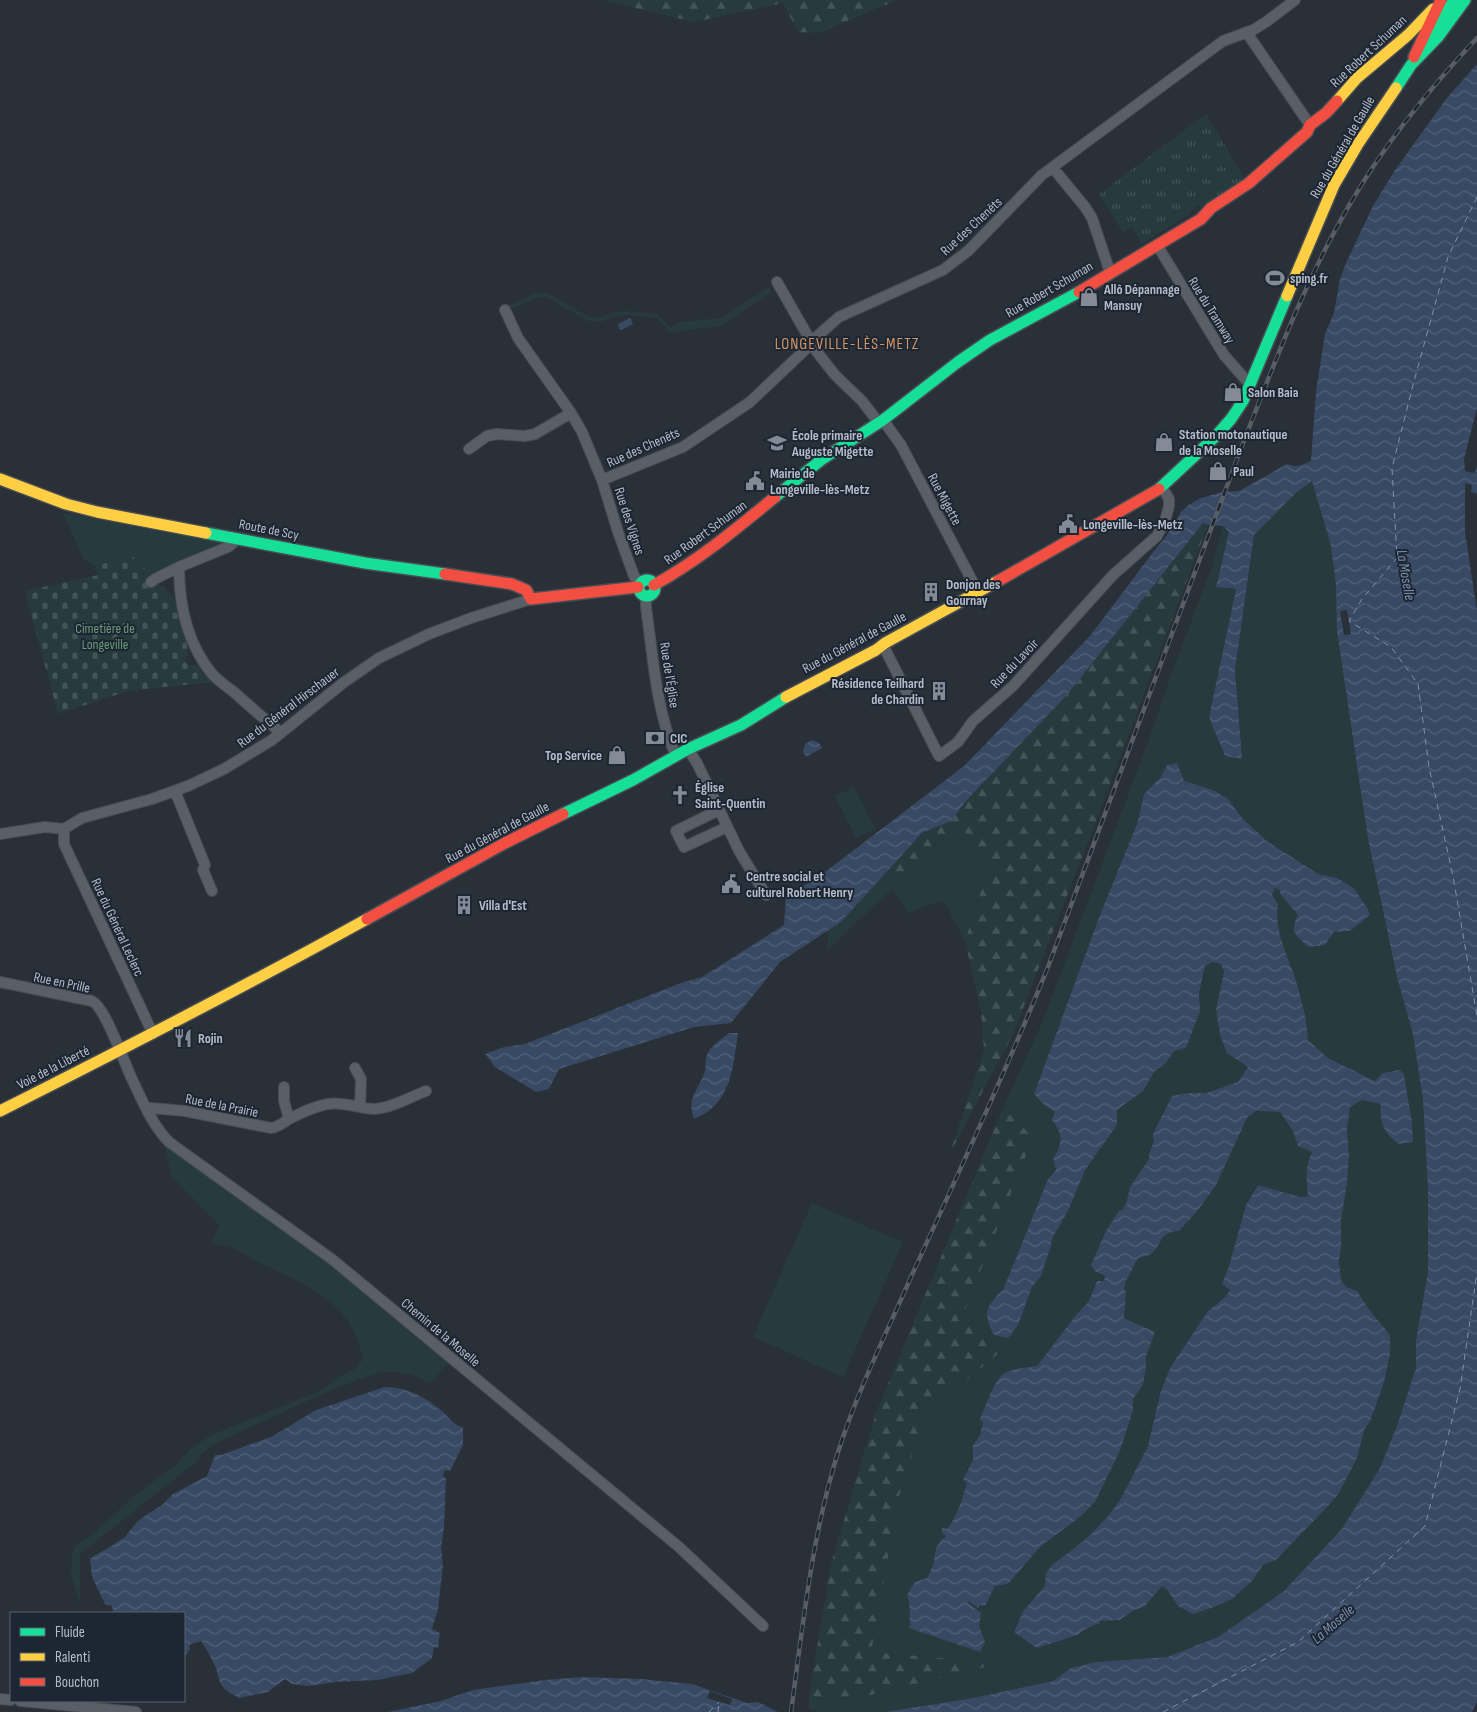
<svg xmlns="http://www.w3.org/2000/svg" width="1477" height="1712" font-family="'Sofia Sans Condensed',sans-serif">
<defs>
<pattern id="forest-firs" width="22" height="20" patternUnits="userSpaceOnUse" patternTransform="scale(1.25)"><rect width="22" height="20" fill="#273a3e"/><path d="M5 1l3.5 6h-7zM16 11l3.5 6h-7z" fill="#445559"/></pattern>
<pattern id="cemetery-stones" width="16" height="16" patternUnits="userSpaceOnUse" patternTransform="scale(1.25)"><rect width="16" height="16" fill="#273a3e"/><path d="M2 7V4a2 2 0 0 1 4 0v3zM10 15v-3a2 2 0 0 1 4 0v3z" fill="#445559"/></pattern>
<pattern id="park-tufts" width="24" height="20" patternUnits="userSpaceOnUse" patternTransform="scale(1.25)"><rect width="24" height="20" fill="#273a3e"/><path d="M3 7l-1-3M5 7V3M7 7l1-3M15 17l-1-3M17 17v-4M19 17l1-3" fill="none" stroke="#445559"/></pattern>
<pattern id="water-waves" width="16" height="10" patternUnits="userSpaceOnUse" patternTransform="scale(1.25)"><rect width="16" height="10" fill="#384963"/><path d="M0 5q4-4 8 0t8 0" fill="none" stroke="#526178"/></pattern>
</defs>
<rect width="100%" height="100%" fill="#2a3038"/>
<path fill="#273a3e" fill-rule="evenodd" d="M769,287L771,292L721,326L672,332L668,331L656,318L626,315L617,316L600,322L588,321L546,297L535,298L504,313L502,309L534,294L547,293L589,317L599,318L616,312L627,311L657,314L671,328L680,322L721,318Z
M1312,481L1331,546L1368,839L1397,977L1413,1035L1423,1100L1428,1191V1272L1416,1340V1368L1398,1423L1379,1470L1341,1530L1311,1564L1283,1592L1218,1637L1167,1657L1095,1662L1071,1668L1053,1681L973,1698L885,1712H821L809,1709V1697L854,1699L1000,1663L871,1652L899,1496L925,1415L1000,1352L964,1313L1032,1137L1003,1108L1042,1023L1145,750L1174,667L1211,569L1223,526L1229,532L1216,587L1236,589L1209,717L1242,759L1235,670L1254,535L1296,493ZM1167,765L1184,781L1213,790L1228,799L1242,818L1268,842L1318,874L1337,878L1354,888L1368,909L1370,916L1334,932L1293,926L1298,915L1281,895L1279,889L1275,887L1272,896L1278,904C1274,930 1286,951 1294,975C1301,996 1307,1018 1308,1040L1328,1058L1376,1081L1404,1075L1412,1122L1413,1142L1381,1104L1362,1100L1350,1106L1347,1129L1349,1156L1347,1184L1341,1220V1248L1339,1261L1341,1280L1346,1287L1357,1291L1370,1311V1421L1364,1430L1357,1458L1330,1504L1276,1560L1263,1565L1253,1580L1178,1606L1168,1591L1162,1585L1144,1607L1134,1610L1120,1620L1099,1621L1091,1628L1080,1633L1077,1636L1037,1648L1024,1610L1045,1586V1580L1109,1515L1121,1498L1148,1446L1160,1394L1208,1311L1225,1297L1230,1289L1222,1284L1229,1266L1246,1205L1258,1185L1300,1197L1308,1196C1306,1180 1305,1167 1312,1152L1298,1145L1293,1131L1280,1112L1256,1111L1247,1118L1216,1185L1199,1209L1179,1231C1158,1232 1163,1245 1151,1254C1148,1256 1142,1257 1138,1258L1125,1283L1124,1290L1126,1291L1124,1318L1155,1332L1146,1356V1367L1143,1385L1132,1399L1133,1410L1120,1451L1095,1502L1081,1516L1041,1546L1008,1584L995,1586L985,1606L968,1601V1603L979,1619V1626L985,1642L910,1625L909,1601L921,1581L927,1578L933,1565L936,1548L942,1539L945,1538L947,1529L953,1522L959,1509L967,1483V1469L973,1459V1445L980,1435L984,1422L980,1419C985,1406 992,1386 1002,1375C1009,1368 1027,1368 1037,1366L1076,1315L1089,1301L1097,1281H1103L1105,1276L1095,1271L1122,1210L1126,1204L1130,1187L1149,1159V1154L1154,1141L1153,1136L1172,1097L1189,1093H1206L1238,1082L1248,1067L1241,1061L1217,1009L1224,972L1221,964L1212,962L1205,966L1199,993L1200,1011L1165,1064L1154,1072L1144,1090L1117,1110V1125L1085,1170L1068,1211L1053,1237L1050,1249L1041,1276L1032,1287L1018,1325L988,1324C988,1305 988,1303 1003,1290L1048,1179L1056,1170L1053,1159C1062,1144 1064,1135 1052,1120L1055,1112L1044,1105L1034,1093L1137,824L1144,794L1161,777Z
M63,513L225,542L224,546L150,575L130,553L95,567L83,558Z
M854,787L876,829L856,838L835,796Z
M966,833L991,860L965,941L943,900L908,913L892,889L827,950L829,930L841,922L887,871L898,879L930,848Z
M162,1135L333,1260L452,1358L430,1384L413,1375L399,1372H382L338,1387L218,1442L204,1451L195,1463L80,1554V1603L71,1576L72,1553L77,1544L94,1533L134,1496L178,1463L190,1449L211,1435L324,1389L335,1379L355,1369L363,1359C352,1303 311,1287 264,1265C253,1260 242,1252 230,1247C225,1245 217,1245 211,1244L219,1225L171,1176Z
M812,1203L903,1242L843,1377L753,1337Z"/>
<path fill="url(#forest-firs)" d="M602,0H897L818,33L798,32L783,3L694,22Z
M1203,523L1208,525L1090,837L1013,1034L950,1153L984,1050L981,1011L965,941L991,860L966,833L930,848L898,879L887,871L922,833L951,821L965,802L1067,695Z
M1003,1108L1033,1137L964,1313L1000,1352L925,1415L899,1496L871,1652L1002,1663L854,1699L809,1697L831,1564L876,1413Z"/>
<path fill="url(#cemetery-stones)" d="M130,553L150,575L149,580L154,585L158,584C162,587 167,590 170,594C183,610 186,635 188,655L186,657V663L188,665H197L213,682L128,691L58,714L25,591L98,575L95,567Z"/>
<path fill="url(#park-tufts)" d="M1206,114L1245,179L1200,207L1199,205L1190,211L1191,213L1142,244L1131,227L1123,233L1099,194Z"/>
<path fill="url(#water-waves)" d="M1477,64V408L1464,459L1465,471L1475,473L1477,465V494L1471,492L1472,485L1465,483V532L1477,611V1702L1472,1712H885L973,1698L1053,1681L1071,1668L1095,1662L1167,1657L1218,1637L1283,1592L1341,1530L1379,1470L1398,1423L1416,1368V1340L1428,1272V1191L1423,1100L1413,1035L1397,977L1368,839L1337,631L1336,585L1331,546L1312,481L1296,493L1254,535L1235,670L1242,759L1225,756L1209,717L1236,589L1216,587L1229,532L1223,526L1208,525L1203,523L1067,695L965,802L951,821L922,833L841,922L780,962L731,1023L694,1027L559,1069L549,1089L536,1092L495,1067L485,1054L504,1047L525,1044L681,983L702,977L784,925L786,897L825,872L963,767L1090,636L1154,551L1165,538L1181,512L1187,506L1201,498L1223,492L1239,491L1287,464C1297,468 1302,465 1311,461L1316,392L1325,334L1334,313L1340,279L1346,263L1373,206L1395,170L1447,98Z
M630,318L633,324L621,330L619,329L618,324Z
M812,740L819,743L822,748L806,757L803,751L805,744Z
M1177,763L1184,781L1213,790L1228,799L1242,818L1268,842L1318,874L1337,878L1354,888L1368,909L1370,915L1350,931L1334,932L1325,945L1308,947C1295,934 1289,933 1298,915L1281,895L1279,889L1275,888L1272,895L1278,904C1274,930 1286,951 1294,975C1301,997 1307,1018 1308,1040L1328,1058L1375,1081L1383,1073L1400,1070L1404,1075L1412,1122L1413,1142L1399,1144C1384,1133 1379,1123 1381,1104L1362,1100L1350,1107L1347,1129L1349,1156L1347,1184L1341,1220V1248L1339,1261L1341,1280L1346,1287L1357,1291L1370,1311L1390,1335V1354L1384,1383L1370,1421L1364,1430L1357,1458L1339,1493L1330,1504L1276,1560L1263,1565L1253,1580L1232,1599L1214,1607L1193,1614L1178,1606L1168,1591L1162,1586L1144,1607L1134,1610L1120,1620L1099,1621L1100,1624C1095,1624 1080,1632 1078,1635L1037,1648L1014,1632L1024,1610L1045,1586L1046,1573L1052,1565L1080,1544L1092,1533L1109,1515L1121,1498L1148,1446L1160,1394L1170,1368L1208,1311L1225,1297L1230,1290L1222,1284L1229,1266L1246,1205L1258,1185L1300,1197L1308,1196C1306,1180 1305,1167 1312,1152L1298,1146L1293,1131L1280,1112L1256,1111L1247,1118L1216,1185L1199,1209L1179,1231C1158,1232 1163,1245 1151,1254C1148,1256 1142,1257 1138,1258L1125,1283L1124,1290L1126,1291L1124,1318L1155,1332L1146,1356V1367L1143,1385L1133,1399V1410L1120,1451L1095,1502L1081,1516L1041,1546L1008,1584L995,1586L985,1606L980,1605L978,1608L968,1601V1603L981,1613L979,1626L985,1642L980,1652L909,1628L910,1625L909,1601L907,1595L915,1582L927,1578L933,1565L936,1548L942,1539L945,1538L946,1536L942,1533V1528L947,1529C958,1516 962,1499 967,1483L963,1480L973,1459V1445L980,1435L983,1423L980,1419C984,1409 994,1381 1003,1374C1011,1368 1027,1368 1037,1366L1076,1315L1089,1301L1097,1281H1104L1105,1276L1095,1271L1091,1265L1106,1231L1119,1211L1122,1210L1126,1204L1130,1187L1149,1159V1154L1154,1141L1152,1136L1172,1096L1189,1093H1206L1238,1082L1248,1067L1227,1053L1220,1035L1216,1009L1224,972L1221,964L1212,962L1205,966L1199,993L1200,1011L1186,1048L1174,1051L1165,1064L1154,1072L1144,1090L1117,1110V1125L1085,1170L1068,1211L1053,1237L1050,1249L1041,1276L1032,1287L1018,1325L1008,1338L994,1335C982,1314 986,1305 1003,1290L1048,1179L1056,1170L1053,1159C1062,1144 1064,1135 1052,1120L1055,1112L1044,1105L1034,1094L1100,915L1137,824L1144,794L1161,777L1167,765Z
M729,1033H738C733,1068 731,1105 694,1119C686,1097 699,1090 705,1071C706,1066 705,1060 707,1055C710,1046 722,1039 729,1033Z
M385,1387C407,1387 425,1397 442,1411C449,1417 454,1426 463,1427V1445L450,1471L445,1470L443,1475L446,1479L444,1528L441,1548L443,1565L438,1609L432,1629L440,1633L438,1648L434,1647L432,1658L412,1673L377,1680L335,1682L308,1686L292,1684L285,1679L268,1692L239,1698C234,1695 226,1691 223,1687C218,1681 218,1674 216,1668C213,1661 205,1646 201,1641L189,1645L190,1649L187,1654L184,1656V1613H112L113,1611L112,1606L105,1604L92,1577L90,1559L95,1555L105,1550L125,1537L137,1522L146,1515L161,1506L173,1494L207,1476L215,1455H221L273,1436L316,1410Z
M582,1677L640,1679L692,1684L747,1703L758,1702L778,1712H388L441,1701L473,1690L545,1680Z"/>
<path fill="#2a3038" d="M1347,610L1351,634L1344,635L1340,611Z
M710,1691L732,1699L730,1705L707,1698Z"/>
<g fill="none" stroke-linecap="round" stroke-linejoin="round">
<path stroke="#7c92b1" stroke-width="1" stroke-dasharray="6 5" stroke-linecap="butt" d="M1477,197L1448,257L1413,385L1392,468L1397,558L1362,599L1349,621L1391,647L1418,684L1429,767L1453,876L1477,1016
M709,1712L719,1702
M718,1712L719,1703
M1163,1712L1298,1642L1425,1526L1460,1389L1477,1272"/>
<g stroke="#484c53" stroke-width="12">
<path id="street" d="M1247,33L1310,125
M1053,168L1085,207L1092,218L1110,272
M1157,245L1224,355L1245,379L1252,382
M777,282L817,352L835,375L862,401L879,423
M505,310L518,338L571,413L582,432L602,480L618,532L634,576L639,583
M883,420L901,445L978,592
M469,449L487,436L497,434L525,436L535,434L571,413
M602,480L683,447L750,402L807,348L815,338L839,317L943,270L968,251L1042,175L1223,41L1253,30L1266,22L1295,0
M234,538L233,543L228,547L179,567C179,606 187,644 213,675C219,681 227,687 234,692C249,706 265,719 281,733
M151,582L155,579L179,567
M646,596V607C653,656 656,711 676,756
M882,645L886,651L939,756L958,742L973,721L1013,686L1113,575L1157,536L1165,521L1169,506V499L1162,487
M688,749L697,763L739,851L766,895
M175,791L205,865L203,870L212,891
M719,810L676,831L684,847L727,827
M64,829V844L153,1034
M0,834L45,827L64,829L82,818L152,799L188,786L224,769L272,740L343,683L379,658L429,634L471,618L531,599
M0,982L92,1001C106,1008 124,1063 132,1079C142,1100 152,1125 169,1142L333,1260L679,1547L763,1626
M355,1068L361,1079L360,1107
M284,1087V1101L289,1119
M147,1109L151,1108L185,1111L271,1128C280,1127 283,1122 291,1118C303,1112 315,1106 328,1104C344,1101 359,1109 374,1109C392,1108 410,1097 426,1091
M0,1699L11,1700
M20,1701L136,1712"/>
</g>
<g stroke="#484c53" stroke-width="14">
<path id="fast" d="M1430,37L1454,0
M1396,88L1411,65L1438,37L1465,0
M1159,489L1216,436L1231,419L1243,401L1287,296
M775,497L821,460L883,420L958,362L990,340L1079,292
M206,533L365,563L445,574
M639 588a8 8 0 1 1 16 0a8 8 0 1 1-16 0Z
M563,814L633,780L688,749L741,725L786,697"/>
</g>
<g stroke="#484c53" stroke-width="14">
<path id="slow" d="M1337,101L1357,78L1408,35L1433,9
M1287,296L1334,185L1358,144L1396,88
M0,479L66,504L97,512L206,533
M786,697L876,650L885,643L998,581
M0,1111C123,1049 246,986 367,919"/>
</g>
<g stroke="#484c53" stroke-width="14">
<path id="jam" d="M1414,57L1441,0
M1079,292L1201,219L1211,208L1249,183L1307,132L1310,125L1326,113L1337,101
M445,574L512,584L526,590L531,599L638,587
M998,581L1159,489
M654,585C698,561 736,529 775,497
M367,919L505,843L563,814"/>
</g>
<use href="#street" stroke="#5a5e66" stroke-width="10"/>
<use href="#fast" stroke="#16e098" stroke-width="11"/>
<use href="#slow" stroke="#ffcf43" stroke-width="11"/>
<use href="#jam" stroke="#f24e42" stroke-width="11"/>
<g stroke="#595d64" stroke-width="4.5">
<path id="rail" d="M791,1712C803,1624 812,1534 839,1449C858,1390 886,1334 911,1277C958,1174 1006,1071 1048,967L1240,451C1273,367 1304,282 1350,204C1385,143 1429,89 1477,38"/>
</g>
<use href="#rail" stroke="#1d2633" stroke-width="2.5" stroke-dasharray="8" stroke-linecap="butt"/>
</g>
<defs>
<g id="stadium-bare" transform="scale(1.5)"><path d="M0-5a6.5 5 0 1 0 0 10a6.5 5 0 1 0 0-10ZM-3.5-1.8h7v3.6h-7Z" fill="#848b96" stroke="#1d2633" stroke-width="2.5" paint-order="stroke"/></g>
<g id="shop-bare" transform="scale(1.5)"><path d="M-5-2.5h2.3a2.7 3.5 0 0 1 5.4 0H5L5.5 6h-11ZM-1.5-2.5h3a1.5 2.3 0 0 0-3 0Z" fill="#848b96" stroke="#1d2633" stroke-width="2.5" paint-order="stroke"/></g>
<g id="school-bare" transform="scale(1.5)"><path d="M0-5L7-2L0 1L-7-2ZM-4 1L0 2.5L4 1V4Q0 6-4 4Z" fill="#848b96" stroke="#1d2633" stroke-width="2.5" paint-order="stroke"/></g>
<g id="civic-bare" transform="scale(1.5)"><path d="M-.6-6.5H3V-4.5H.6V-3L4-1V1h2V6H-6V1h2V-1L-.6-3ZM-1.2 2.5V6h2.4V2.5Z" fill="#848b96" stroke="#1d2633" stroke-width="2.5" paint-order="stroke"/></g>
<g id="building-bare" transform="scale(1.5)"><path d="M-4-6H4V6H1V3H-1V6H-4ZM-2.5-4.3h1.7v1.8h-1.7ZM.8-4.3h1.7v1.8H.8ZM-2.5-1h1.7V.8h-1.7ZM.8-1h1.7V.8H.8Z" fill="#848b96" stroke="#1d2633" stroke-width="2.5" paint-order="stroke"/></g>
<g id="bank-bare" transform="scale(1.5)"><path d="M-6-4H6V4H-6ZM0-2.3a2.3 2.3 0 1 0 0 4.6a2.3 2.3 0 1 0 0-4.6Z" fill="#848b96" stroke="#1d2633" stroke-width="2.5" paint-order="stroke"/></g>
<g id="church-bare" transform="scale(1.5)"><path d="M-1.2-6h2.4v3.5h3.3v2.4h-3.3V6h-2.4V-.1h-3.3v-2.4h3.3Z" fill="#848b96" stroke="#1d2633" stroke-width="2.5" paint-order="stroke"/></g>
<g id="restaurant-bare" transform="scale(1.5)"><path d="M-5-6h1v4h1v-4h1v4h1v-4h1v5L-1.5 .5V6h-2V.5L-5-1ZM5-6V6H3V1.5H1.5Q1.5-4 5-6Z" fill="#848b96" stroke="#1d2633" stroke-width="2.5" paint-order="stroke"/></g>
</defs>
<g fill-rule="evenodd">
<use href="#stadium-bare" x="1275" y="278"/>
<use href="#shop-bare" x="1089" y="297"/>
<use href="#shop-bare" x="1233" y="392"/>
<use href="#shop-bare" x="1164" y="442"/>
<use href="#school-bare" x="777" y="443"/>
<use href="#shop-bare" x="1218" y="471"/>
<use href="#civic-bare" x="755" y="481"/>
<use href="#civic-bare" x="1068" y="524"/>
<use href="#building-bare" x="931" y="592"/>
<use href="#building-bare" x="939" y="691"/>
<use href="#bank-bare" x="655" y="738"/>
<use href="#shop-bare" x="617" y="755"/>
<use href="#church-bare" x="680" y="795"/>
<use href="#civic-bare" x="731" y="884"/>
<use href="#building-bare" x="464" y="905"/>
<use href="#restaurant-bare" x="183" y="1038"/>
</g>
<g text-anchor="middle" stroke-width="4" stroke-linejoin="round" paint-order="stroke">
<g font-size="14" fill="#b4bcc9" stroke="#1d2633">
<text transform="translate(1368 51) rotate(-43)" y="5">Rue Robert Schuman</text>
<text transform="translate(1342 147) rotate(-60)" y="5">Rue du Général de Gaulle</text>
<text transform="translate(971 226) rotate(-43)" y="5">Rue des Chenêts</text>
<text transform="translate(1049 289) rotate(-30)" y="5">Rue Robert Schuman</text>
<text transform="translate(1212 310) rotate(58)" y="5">Rue du Tramway</text>
<text transform="translate(643 447) rotate(-24)" y="5">Rue des Chenêts</text>
<text transform="translate(945 499) rotate(62)" y="5">Rue Migette</text>
<text transform="translate(630 521) rotate(72)" y="5">Rue des Vignes</text>
<text transform="translate(269 529) rotate(11)" y="5">Route de Scy</text>
<text transform="translate(705 532) rotate(-36)" y="5">Rue Robert Schuman</text>
<text transform="translate(854 642) rotate(-28)" y="5">Rue du Général de Gaulle</text>
<text transform="translate(1014 663) rotate(-46)" y="5">Rue du Lavoir</text>
<text transform="translate(670 675) rotate(81)" y="5">Rue de l'Église</text>
<text transform="translate(288 707) rotate(-37)" y="5">Rue du Général Hirschauer</text>
<text transform="translate(497 832) rotate(-28)" y="5">Rue du Général de Gaulle</text>
<text transform="translate(118 927) rotate(65)" y="5">Rue du Général Leclerc</text>
<text transform="translate(62 982) rotate(12)" y="5">Rue en Prille</text>
<text transform="translate(53 1067) rotate(-27)" y="5">Voie de la Liberté</text>
<text transform="translate(222 1105) rotate(11)" y="5">Rue de la Prairie</text>
<text transform="translate(441 1332) rotate(40)" y="5">Chemin de la Moselle</text>
</g>
<g font-size="14" font-weight="bold" fill="#b4bcc9" stroke="#1d2633" text-anchor="start">
<text x="1290" y="283">sping.fr</text>
<text x="1104" y="294">Allô Dépannage<tspan x="1104" dy="16">Mansuy</tspan></text>
<text x="1248" y="397">Salon Baia</text>
<text x="1179" y="439">Station motonautique<tspan x="1179" dy="16">de la Moselle</tspan></text>
<text x="792" y="440">École primaire<tspan x="792" dy="16">Auguste Migette</tspan></text>
<text x="1233" y="476">Paul</text>
<text x="770" y="478">Mairie de<tspan x="770" dy="16">Longeville-lès-Metz</tspan></text>
<text x="1083" y="529">Longeville-lès-Metz</text>
<text x="946" y="589">Donjon des<tspan x="946" dy="16">Gournay</tspan></text>
<text x="924" y="688" text-anchor="end">Résidence Teilhard<tspan x="924" dy="16">de Chardin</tspan></text>
<text x="670" y="743">CIC</text>
<text x="602" y="760" text-anchor="end">Top Service</text>
<text x="695" y="792">Église<tspan x="695" dy="16">Saint-Quentin</tspan></text>
<text x="746" y="881">Centre social et<tspan x="746" dy="16">culturel Robert Henry</tspan></text>
<text x="479" y="910">Villa d'Est</text>
<text x="198" y="1043">Rojin</text>
</g>
<g font-size="14" fill="#6b9a76" stroke="#1d2633">
<text x="105" y="633">Cimetière de<tspan x="105" dy="16">Longeville</tspan></text>
</g>
<g font-size="15" font-style="italic" fill="#7c92b1" stroke="#1d2633">
<text transform="translate(1406 575) rotate(80)" y="5">La Moselle</text>
<text transform="translate(1333 1624) rotate(-41)" y="5">La Moselle</text>
</g>
<g font-size="16" letter-spacing="1" fill="#d59563" stroke="#1d2633">
<text x="847" y="349">LONGEVILLE-LÈS-METZ</text>
</g>
</g>
<rect x="10" y="1612" width="175" height="90" fill="#1d2633" stroke="#59626f"/>
<rect x="20" y="1628" width="25" height="8" fill="#16e098" stroke="#59626f"/>
<text x="55" y="1637" font-size="15" fill="#b4bcc9">Fluide</text>
<rect x="20" y="1653" width="25" height="8" fill="#ffcf43" stroke="#59626f"/>
<text x="55" y="1662" font-size="15" fill="#b4bcc9">Ralenti</text>
<rect x="20" y="1678" width="25" height="8" fill="#f24e42" stroke="#59626f"/>
<text x="55" y="1687" font-size="15" fill="#b4bcc9">Bouchon</text>
</svg>
